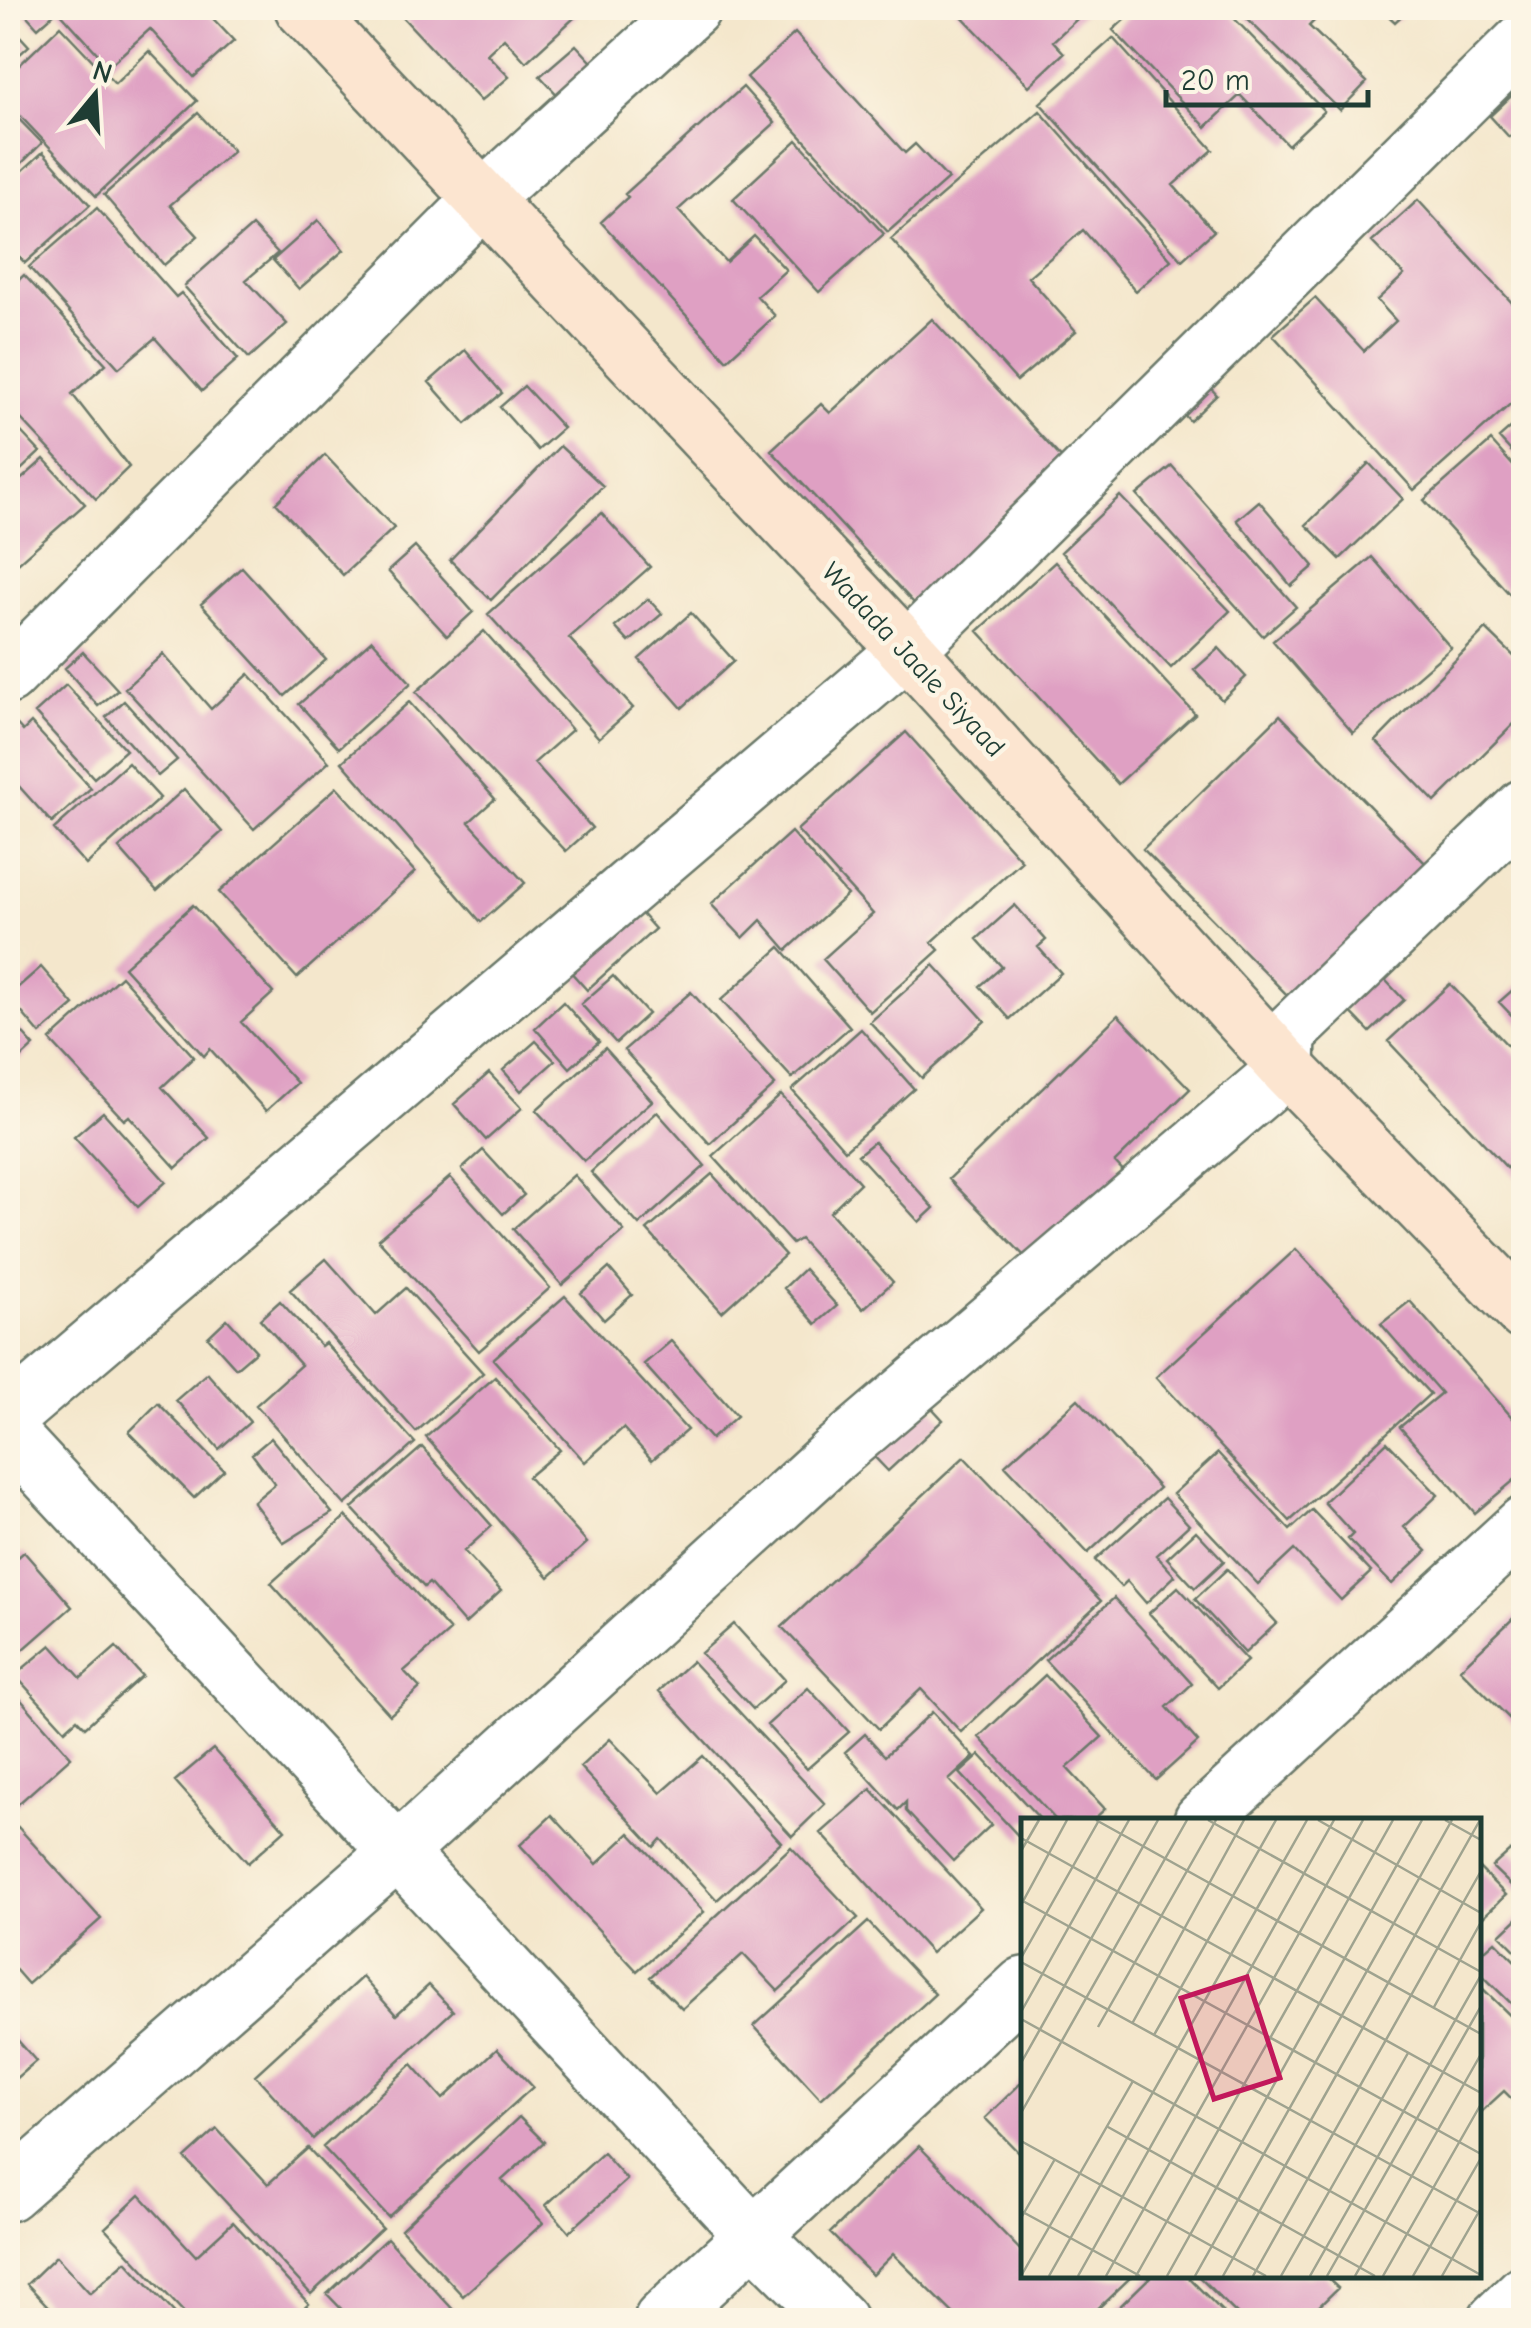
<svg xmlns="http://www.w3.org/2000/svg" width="1531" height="2328" font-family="'Comic Neue',sans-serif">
<rect width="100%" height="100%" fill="#fcf5e5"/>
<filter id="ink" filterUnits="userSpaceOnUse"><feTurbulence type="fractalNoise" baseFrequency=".01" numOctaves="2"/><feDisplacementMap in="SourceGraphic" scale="20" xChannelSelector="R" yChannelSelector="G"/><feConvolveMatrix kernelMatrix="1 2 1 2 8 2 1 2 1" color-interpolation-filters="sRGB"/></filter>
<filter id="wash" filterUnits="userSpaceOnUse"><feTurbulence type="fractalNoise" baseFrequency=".0048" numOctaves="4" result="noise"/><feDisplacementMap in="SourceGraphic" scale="40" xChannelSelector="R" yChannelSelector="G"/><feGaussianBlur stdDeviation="2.25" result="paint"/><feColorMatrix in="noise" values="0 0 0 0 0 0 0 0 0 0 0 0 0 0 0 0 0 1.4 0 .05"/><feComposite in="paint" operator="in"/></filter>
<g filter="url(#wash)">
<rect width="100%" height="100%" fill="#f4e7cc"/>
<g id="blocks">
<path fill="#dfa0c3" d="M20,8H203L234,41L194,77L150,29L109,66L58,10L38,28Z
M394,8H585L526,62L504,38L487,54L509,77L481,101Z
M954,8H1023L1029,13L1035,8H1089L1053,41L1064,53L1029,86Z
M1137,8H1224L1324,111L1288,145L1240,95L1206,127L1113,30Z
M1236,8H1327L1309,26L1367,82L1340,110Z
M1380,8H1410L1395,22Z
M8,23L29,46L8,65Z
M60,26L115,84L149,51L197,101L96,196L8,103V76Z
M795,33L905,153L915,144L948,179L888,232L747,77Z
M1113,38L1213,150L1173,185L1214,231L1182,260L1040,103Z
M576,45L599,70L563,101L540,76Z
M1524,84V123L1509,137L1490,116Z
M743,87L775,123L678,210L726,262L754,236L786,270L757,296L775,316L727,360L601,222L628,197L625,194Z
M8,108L42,143L8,177Z
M1040,111L1171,260L1136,291L1083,230L1028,277L1076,331L1017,381L891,239Z
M198,113L233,151L170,205L198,236L164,265L104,195Z
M797,140L884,234L819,292L733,199Z
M43,152L90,205L25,263L8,245V184Z
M1418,200L1524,316V392L1414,490L1273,335L1315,298L1364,351L1396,321L1377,300L1404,275L1372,242Z
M97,208L176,297L181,293L238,359L202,391L155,338L119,368L29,267Z
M318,220L344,250L299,289L273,260Z
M252,226L278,253L246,280L287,324L249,358L184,286Z
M24,275L106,364L72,394L129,467L96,499L8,405V290Z
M932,319L1066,463L914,603L771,450L821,404L830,413Z
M465,350L502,393L466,424L429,382Z
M1202,379L1217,395L1190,421L1175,405Z
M524,386L563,428L538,450L500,407Z
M1524,416V465L1499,438Z
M8,418L40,452L8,482Z
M1491,441L1524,478V610L1424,500Z
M560,446L603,486L491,600L450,560Z
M325,455L394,528L343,575L276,503Z
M44,459L85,504L18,563L8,550V491Z
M1369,463L1403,499L1340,559L1306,525Z
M1172,466L1296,607L1263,636L1137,495Z
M1120,496L1230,611L1171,668L1061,552Z
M1259,501L1314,566L1291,586L1237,520Z
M601,513L650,567L569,638L633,708L599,738L488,614Z
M415,547L473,612L447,636L388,571Z
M1372,557L1451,648L1353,733L1273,641Z
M1055,562L1195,714L1118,784L978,631Z
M242,567L326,660L285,696L201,604Z
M648,599L662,614L629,642L615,627Z
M691,613L734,661L682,708L639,659Z
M1486,629L1524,666V714L1435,802L1376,741Z
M484,631L572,730L534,763L592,828L566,851L416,692Z
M372,640L411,683L339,748L299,704Z
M1219,648L1246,677L1222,700L1194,670Z
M83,652L118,690L98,706L65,668Z
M163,654L211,709L249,674L329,762L254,829L125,688Z
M66,685L126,750L94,778L35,713Z
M124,701L177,760L158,776L106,717Z
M409,702L495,799L469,822L525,883L481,922L342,762Z
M1280,715L1432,870L1295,1003L1143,849Z
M12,719L23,731L31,723L91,788L52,823L8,774V724Z
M906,732L1022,861L932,942L939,950L870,1012L823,959L873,914L797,830Z
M128,763L160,798L86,865L54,829Z
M337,787L415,872L297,978L219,892Z
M184,789L222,832L157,891L119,848Z
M791,832L847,895L787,950L761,920L743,938L711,904Z
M630,901L655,929L587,990L561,961Z
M193,905L273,993L241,1022L297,1083L266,1111L210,1049L204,1056L124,967Z
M1015,905L1046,940L1038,947L1061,973L1010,1019L980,986L1002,967L977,939Z
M780,947L850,1027L792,1078L721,1000Z
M934,965L985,1021L922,1078L870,1022Z
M41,967L74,1005L40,1034L8,996Z
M1374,968L1404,1000L1370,1032L1339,1000Z
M121,976L194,1057L162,1087L209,1138L176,1168L129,1116L124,1120L50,1040Z
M613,976L648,1014L616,1043L581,1004Z
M1524,980V1028L1499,1002Z
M1450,984L1524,1063V1186L1388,1041Z
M691,992L775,1085L710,1144L624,1050Z
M563,1002L599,1042L570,1068L535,1028Z
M1118,1015L1190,1089L1115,1162L1131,1179L1038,1270L949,1179Z
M8,1017L34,1046L8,1070Z
M861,1029L914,1089L845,1150L792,1090Z
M536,1041L555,1061L521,1091L503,1070Z
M605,1048L652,1101L584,1161L536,1110Z
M489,1073L522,1108L486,1140L454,1104Z
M781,1095L860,1183L830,1212L893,1282L863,1309L800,1239L792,1244L713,1156Z
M103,1112L166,1182L138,1207L74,1137Z
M657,1112L705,1166L639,1225L591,1172Z
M874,1142L934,1208L919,1222L858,1155Z
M483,1150L524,1195L503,1214L462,1169Z
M712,1174L785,1255L722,1312L647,1230Z
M574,1175L624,1231L562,1285L513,1229Z
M450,1177L550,1288L479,1351L378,1239Z
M1296,1249L1430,1394L1290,1521L1156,1377Z
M326,1259L376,1315L406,1288L483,1373L416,1432L290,1290Z
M609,1268L632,1295L604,1320L581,1293Z
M804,1269L837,1306L816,1324L784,1288Z
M565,1296L687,1430L652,1460L623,1428L585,1462L493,1359Z
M280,1301L321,1346L325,1343L415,1443L345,1505L256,1405L301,1365L260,1319Z
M1410,1301L1524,1431V1472L1475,1513L1400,1427L1441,1393L1381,1324Z
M227,1319L256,1351L236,1368L208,1337Z
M671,1341L737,1416L711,1439L644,1364Z
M207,1373L250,1422L219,1449L176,1400Z
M495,1377L560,1450L528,1477L587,1543L549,1577L426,1437Z
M922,1397L943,1420L888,1471L866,1448Z
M1078,1399L1159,1488L1088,1553L1005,1465Z
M158,1403L224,1470L194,1498L129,1432Z
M271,1438L332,1513L284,1543L253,1502L275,1484L252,1454Z
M1387,1442L1438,1495L1404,1527L1427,1551L1392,1584L1348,1539L1353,1534L1324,1502Z
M422,1447L492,1526L464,1551L501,1591L465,1624L429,1583L424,1587L352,1508Z
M1218,1453L1290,1530L1312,1510L1371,1572L1341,1600L1294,1550L1258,1584L1173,1494Z
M964,1457L1101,1601L961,1732L921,1689L879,1729L782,1627Z
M1164,1498L1189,1525L1156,1555L1175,1576L1146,1603L1127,1581L1121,1587L1095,1560Z
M346,1516L450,1631L404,1671L420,1688L390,1715L271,1583Z
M1196,1531L1224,1561L1195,1588L1167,1558Z
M24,1552L72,1607L8,1663V1566Z
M1227,1569L1277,1623L1245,1653L1195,1599Z
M1178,1587L1247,1661L1218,1688L1149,1613Z
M1114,1598L1192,1684L1167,1707L1198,1742L1156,1780L1045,1660Z
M1524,1608V1733L1460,1669Z
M734,1624L785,1680L753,1709L701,1653Z
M51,1645L81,1678L116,1647L142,1676L85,1727L77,1719L65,1730L15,1675Z
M692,1661L825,1804L792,1836L659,1691Z
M1045,1675L1102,1737L1067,1768L1105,1809L1093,1820H1056L979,1737Z
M8,1685L71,1757L8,1813Z
M808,1688L849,1732L807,1769L767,1725Z
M932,1712L974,1757L949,1780L991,1825L953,1861L906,1811V1802L898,1810L845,1752L865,1734L885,1756Z
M610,1739L661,1793L703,1756L781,1842L717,1900L661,1839L654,1847L580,1767Z
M213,1749L285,1830L248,1863L175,1781Z
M980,1755L1041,1820H1024V1842L960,1773Z
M871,1789L981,1908L931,1953L821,1833Z
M552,1815L597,1864L630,1833L704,1912L637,1971L520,1845Z
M18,1827L101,1919L28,1984L8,1961V1836Z
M791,1847L858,1918L778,1991L743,1954L682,2009L650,1977Z
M1511,1850L1524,1863V1886L1518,1892L1492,1867Z
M1478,1867L1506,1895L1478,1922Z
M1524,1912V1959L1500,1935Z
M868,1922L935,1994L821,2099L754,2026Z
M1495,1941L1524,1970V2016L1478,1971V1956Z
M362,1977L396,2015L429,1985L453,2011L313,2139L255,2075Z
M1478,1984L1524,2029V2111L1504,2091L1478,2115Z
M8,2029L36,2061L8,2085Z
M497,2049L533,2087L388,2217L323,2147L412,2064L443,2099Z
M1024,2080V2158L985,2118Z
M519,2117L544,2142L502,2180L543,2223L463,2296L401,2229Z
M217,2129L268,2184L308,2148L382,2228L311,2294L185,2158Z
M919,2146L1024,2254V2276H1132L1086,2320H960L893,2254L872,2275L830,2233Z
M603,2153L627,2180L569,2232L546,2205Z
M140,2195L196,2256L233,2222L309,2304L291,2320H191L105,2228Z
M387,2238L458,2315L453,2320H352L327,2294Z
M56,2256L90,2293L126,2261L181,2320H61L27,2284Z
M1151,2276H1187L1231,2320H1173L1166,2314L1159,2320H1115L1110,2316Z
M1198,2276H1325L1338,2288L1305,2320H1243Z"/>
</g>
</g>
<g filter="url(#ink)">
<use href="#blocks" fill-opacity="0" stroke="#6a7869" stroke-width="2.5"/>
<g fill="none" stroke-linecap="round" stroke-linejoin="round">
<g stroke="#6a7869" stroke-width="60">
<path id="minor" d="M8,676L483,199L693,8
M8,1417L907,650L1524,40
M8,1433L753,2235L839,2320
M1202,1820L1524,1524
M8,2193L398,1852L832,1456L1287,1068L1288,1034L1524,807
M662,2320L1024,1985
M1496,2320L1524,2293"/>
</g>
<g stroke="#6a7869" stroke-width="60">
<path id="secondary" d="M303,8L907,650L1287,1068L1524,1312"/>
</g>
<use href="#minor" stroke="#fff" stroke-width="55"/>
<use href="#secondary" stroke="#fce5d0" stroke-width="55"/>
</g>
</g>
<g text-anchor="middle" stroke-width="9" stroke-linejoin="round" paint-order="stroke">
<g font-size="28" fill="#1f3d34" stroke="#fcf5e5">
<text transform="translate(914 659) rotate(47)" y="10">Wadada Jaale Siyaad</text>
</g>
</g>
<g transform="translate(1021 1818)">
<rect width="460" height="460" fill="#f4e7cc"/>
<path fill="none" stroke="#9fa38f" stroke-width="2.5" d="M75,2L460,216M187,2L460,154M297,2L460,95M424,2L460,22M0,20L460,275M0,33L18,2M0,82L460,336M0,87L46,2M0,140L77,4M0,144L460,396M413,189L460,104M0,194L108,2M0,201L460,457M112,204L223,2M77,209L195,2M133,217L255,2M0,245L137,2M0,295L166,2M87,309L354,458M0,323L245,458M0,393L119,458M0,400L34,341M0,458L112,263M28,458L286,2M57,458L313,2M85,458L342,2M115,458L372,2M146,458L401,2M174,458L431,2M202,458L459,2M232,458L460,53M260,458L387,235M289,458L460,157M306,458L460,188M334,458L460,236M362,458L460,286M392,458L460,340M421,458L460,390"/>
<path fill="#c2185b" fill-opacity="0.15" stroke="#c2185b" stroke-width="5" d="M226,159L259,260L193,281L160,180Z"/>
<rect width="460" height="460" fill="none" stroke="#1f3d34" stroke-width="5"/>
</g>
<rect width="1531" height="2328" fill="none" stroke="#fcf5e5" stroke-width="40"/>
<g transform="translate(95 95) rotate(18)" stroke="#fcf5e5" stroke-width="8" paint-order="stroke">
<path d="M0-8L18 38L0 25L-18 38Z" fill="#1f3d34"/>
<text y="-15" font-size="28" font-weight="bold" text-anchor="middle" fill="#1f3d34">N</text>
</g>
<path d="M1166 90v15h202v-15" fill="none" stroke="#1f3d34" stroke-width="5"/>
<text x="1181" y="90" font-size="30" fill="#1f3d34" stroke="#fcf5e5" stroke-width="8" paint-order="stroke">20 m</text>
</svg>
